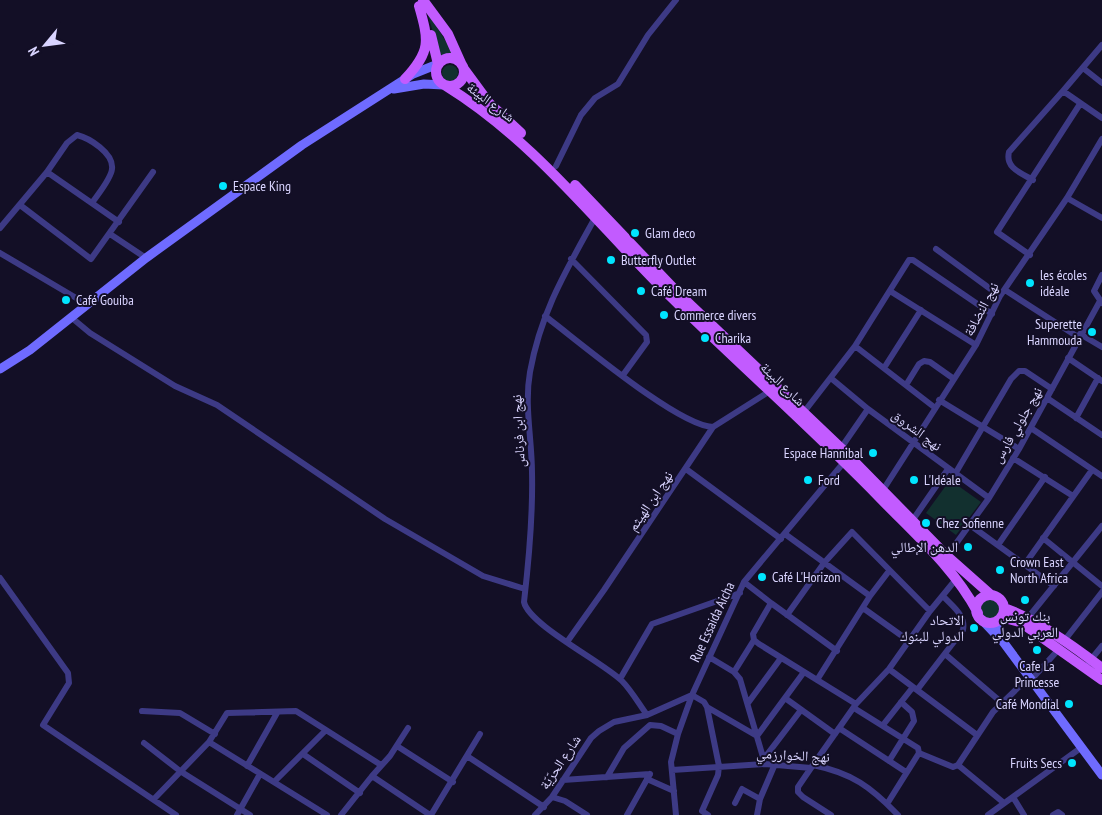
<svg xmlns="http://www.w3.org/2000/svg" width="1102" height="815" font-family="'PT Sans Narrow','Noto Naskh Arabic',sans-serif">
<rect width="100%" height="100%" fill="#130f26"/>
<path fill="#12302f" d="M427,12L454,54L440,56Z
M442 73a8 8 0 1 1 16 0a8 8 0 1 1-16 0Z
M950,480L981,502L956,535L926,513Z
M981 609a10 10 0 1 1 20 0a10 10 0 1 1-20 0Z"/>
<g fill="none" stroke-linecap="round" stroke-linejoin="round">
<path stroke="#3d3a85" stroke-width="6" d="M1083,68L1102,83
M1063,91L1102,45
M556,166L581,115L595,98L618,84L648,35L676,0
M47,172L119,222
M1033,180C1021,173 1005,168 1009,152L1063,91L1102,118
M1067,198L1102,218
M20,205L91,259L153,172
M596,216C567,269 541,311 530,372C524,406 532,439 532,473C533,516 529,559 524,602C529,625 603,662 622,681C631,690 639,704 647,715
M0,228L47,172L67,143L77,135C89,138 114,153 112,169C111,179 98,194 92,203
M110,234L146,258
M936,249L1000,296
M0,253L88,305
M1030,255L997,232L1080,104
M571,259L646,335L647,342L623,375
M1102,275L1094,291L1102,303
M1005,290L1078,337
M890,291L976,345
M545,316C577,340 678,426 713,427
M72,318L90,333L175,386L217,405L385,519L483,576L525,589
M1080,334L1102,347
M855,346L934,407
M1068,358L1102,381
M884,368L921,310
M832,379L868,409L989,498
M906,385L919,364L924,361L930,362L954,379
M1047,398L1102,435
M939,400L1019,449
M804,412L855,346L909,260H913L992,314
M1076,418L1098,378
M1031,428L1102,476
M841,448L868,409
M1013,458L1073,496
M686,469L781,539
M955,474L1011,379L1019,371H1025L1052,389
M883,490L976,345L1000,296L1067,198L1102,139
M912,521L948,469
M970,525L1054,586
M785,534L870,596
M1043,538L1102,586
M998,545L1045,477
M947,556L989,498L1019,449L1100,301
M1025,564L1092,470
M0,578L68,673L69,683L43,725L176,815
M744,582L771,603
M863,608L909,641
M787,615L824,563L852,532L930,611
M1027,619L1102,526
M1064,641L1102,592
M567,642L604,590L713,427L770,391
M837,651L771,603L753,634L754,640L759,644L856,704
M945,654L1001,702
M709,657L734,672L740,679L765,764
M1089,662L1102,646
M889,669L977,735
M734,672L754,640
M620,679L652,624L740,593
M817,680L870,596L889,571
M1031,680L1059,649
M917,690L963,630C966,615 952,606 943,596
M785,698L835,734
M748,703L781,658
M707,707L719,766L718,775L702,811L708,815
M854,708L918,748L919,753
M142,711L180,713L215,734
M883,725L913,687
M839,728L906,772
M209,742L327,815
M144,743L180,771L250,815
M397,746L453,782
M303,754L360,793
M467,756L544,807
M763,760L801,710
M889,761L914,721L912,712L901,702
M813,765L856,704L889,669L930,611L957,578
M958,765L1004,803
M247,766L277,713
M811,768L798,787V792L803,797L831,815
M672,770L765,764L811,768L813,765C852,773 871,787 898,815
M372,776L390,756L408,728
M607,777L624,748L650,725L661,726L678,734
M647,779L674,791
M563,780L650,774
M274,782L326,730L381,765
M552,797L565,801L587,815
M1013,797L1024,815
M154,799L209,742L227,713L296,711L326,730
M735,803L742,789L760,799
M887,804L919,753L953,767L958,765L993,712L1029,677
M237,815L260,774
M341,815L372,776L430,815
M431,815L480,734
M535,815L552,797L591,738L599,731L614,722L647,715L692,695L704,702L707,707L757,736L804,672
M627,815L650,774
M676,815L671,762L678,734L692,695L744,582L845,461
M757,815L760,799L775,764
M988,815L1082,747
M1053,815L1058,812L1062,815"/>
<path stroke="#6f6bff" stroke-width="9" d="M394,89L424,84L444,85
M0,369L30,350L146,258L302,145L413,74L438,64
M981,619L998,637
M998,620L996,624L1001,639L1102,775"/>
<path stroke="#c25bff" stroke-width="10" d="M423,0L448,34L461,63
M431,35L438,64
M436 72a14 14 0 1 1 28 0a14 14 0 1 1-28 0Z
M464,69L489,103L521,133
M405,79C431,51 429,41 419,6
M446,86C535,141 597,224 671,297C740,365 813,429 881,499C916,535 954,568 978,613
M575,185L677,292L841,448L947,556L991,595
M976 609a14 14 0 1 1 28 0a14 14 0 1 1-28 0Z
M1004,608C1034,618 1076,648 1102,668
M1001,617L1020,622L1102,680"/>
</g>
<g fill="#00e5ff" stroke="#130f26" stroke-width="2">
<circle cx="223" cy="186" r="5"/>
<circle cx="635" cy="233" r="5"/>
<circle cx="611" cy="260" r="5"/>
<circle cx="1030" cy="283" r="5"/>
<circle cx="641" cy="291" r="5"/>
<circle cx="66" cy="300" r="5"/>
<circle cx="664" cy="315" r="5"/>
<circle cx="1092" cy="332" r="5"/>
<circle cx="705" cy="338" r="5"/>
<circle cx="873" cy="453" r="5"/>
<circle cx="808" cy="480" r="5"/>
<circle cx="914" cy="480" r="5"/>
<circle cx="926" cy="523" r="5"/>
<circle cx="968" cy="547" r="5"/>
<circle cx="1000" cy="570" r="5"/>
<circle cx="762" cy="577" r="5"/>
<circle cx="1025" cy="600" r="5"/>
<circle cx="974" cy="628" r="5"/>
<circle cx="1037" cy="650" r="5"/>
<circle cx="1069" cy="704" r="5"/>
<circle cx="1072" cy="763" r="5"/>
</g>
<g text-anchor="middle" stroke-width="4" stroke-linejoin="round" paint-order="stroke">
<g font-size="14" fill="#d9d4ff" stroke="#130f26">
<text transform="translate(491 102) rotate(37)" y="5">شارع البيئة</text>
<text transform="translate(981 309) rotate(-62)" y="5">نهج النضافة</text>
<text transform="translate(783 384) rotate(44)" y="5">شارع البيئة</text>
<text transform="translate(1017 425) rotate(-60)" y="5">نهج جلولي فارس</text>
<text transform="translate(917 430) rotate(37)" y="5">نهج الشروق</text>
<text transform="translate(518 431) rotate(-93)" y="5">نهج ابن فرناس</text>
<text transform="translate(650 501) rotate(-56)" y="5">نهج ابن الهيثم</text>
<text transform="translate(712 622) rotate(-65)" y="5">Rue Essaida Aicha</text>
<text transform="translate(793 755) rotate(3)" y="5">نهج الخوارزمي</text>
<text transform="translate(560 762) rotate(-56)" y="5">شارع الحرّيّة</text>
</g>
<g font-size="14" fill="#d9d4ff" stroke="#130f26" text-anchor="start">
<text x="233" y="191">Espace King</text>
<text x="645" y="238">Glam deco</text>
<text x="621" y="265">Butterfly Outlet</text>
<text x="1040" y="280">les écoles<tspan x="1040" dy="16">idéale</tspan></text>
<text x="651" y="296">Café Dream</text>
<text x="76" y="305">Café Gouiba</text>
<text x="674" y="320">Commerce divers</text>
<text x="1082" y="329" text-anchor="end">Superette<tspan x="1082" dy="16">Hammouda</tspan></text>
<text x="715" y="343">Charika</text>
<text x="863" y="458" text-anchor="end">Espace Hannibal</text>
<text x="818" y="485">Ford</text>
<text x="924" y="485">L'Idéale</text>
<text x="936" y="528">Chez Sofienne</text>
<text x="958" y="552" text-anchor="end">الدهن الإطالي</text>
<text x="1010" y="567">Crown East<tspan x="1010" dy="16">North Africa</tspan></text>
<text x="772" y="582">Café L'Horizon</text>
<text x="1025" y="621" text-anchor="middle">بنك تونس<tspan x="1025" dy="16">العربي الدولي</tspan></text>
<text x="964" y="625" text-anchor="end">الاتحاد<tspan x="964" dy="16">الدولي للبنوك</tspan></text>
<text x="1037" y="671" text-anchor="middle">Cafe La<tspan x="1037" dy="16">Princesse</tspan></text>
<text x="1059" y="709" text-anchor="end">Café Mondial</text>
<text x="1062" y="768" text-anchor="end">Fruits Secs</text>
</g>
</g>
<g transform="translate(45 45) rotate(241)" stroke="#130f26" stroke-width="4" paint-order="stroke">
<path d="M0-4L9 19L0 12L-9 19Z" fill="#d9d4ff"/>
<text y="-8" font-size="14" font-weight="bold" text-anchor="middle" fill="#d9d4ff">N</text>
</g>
</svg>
